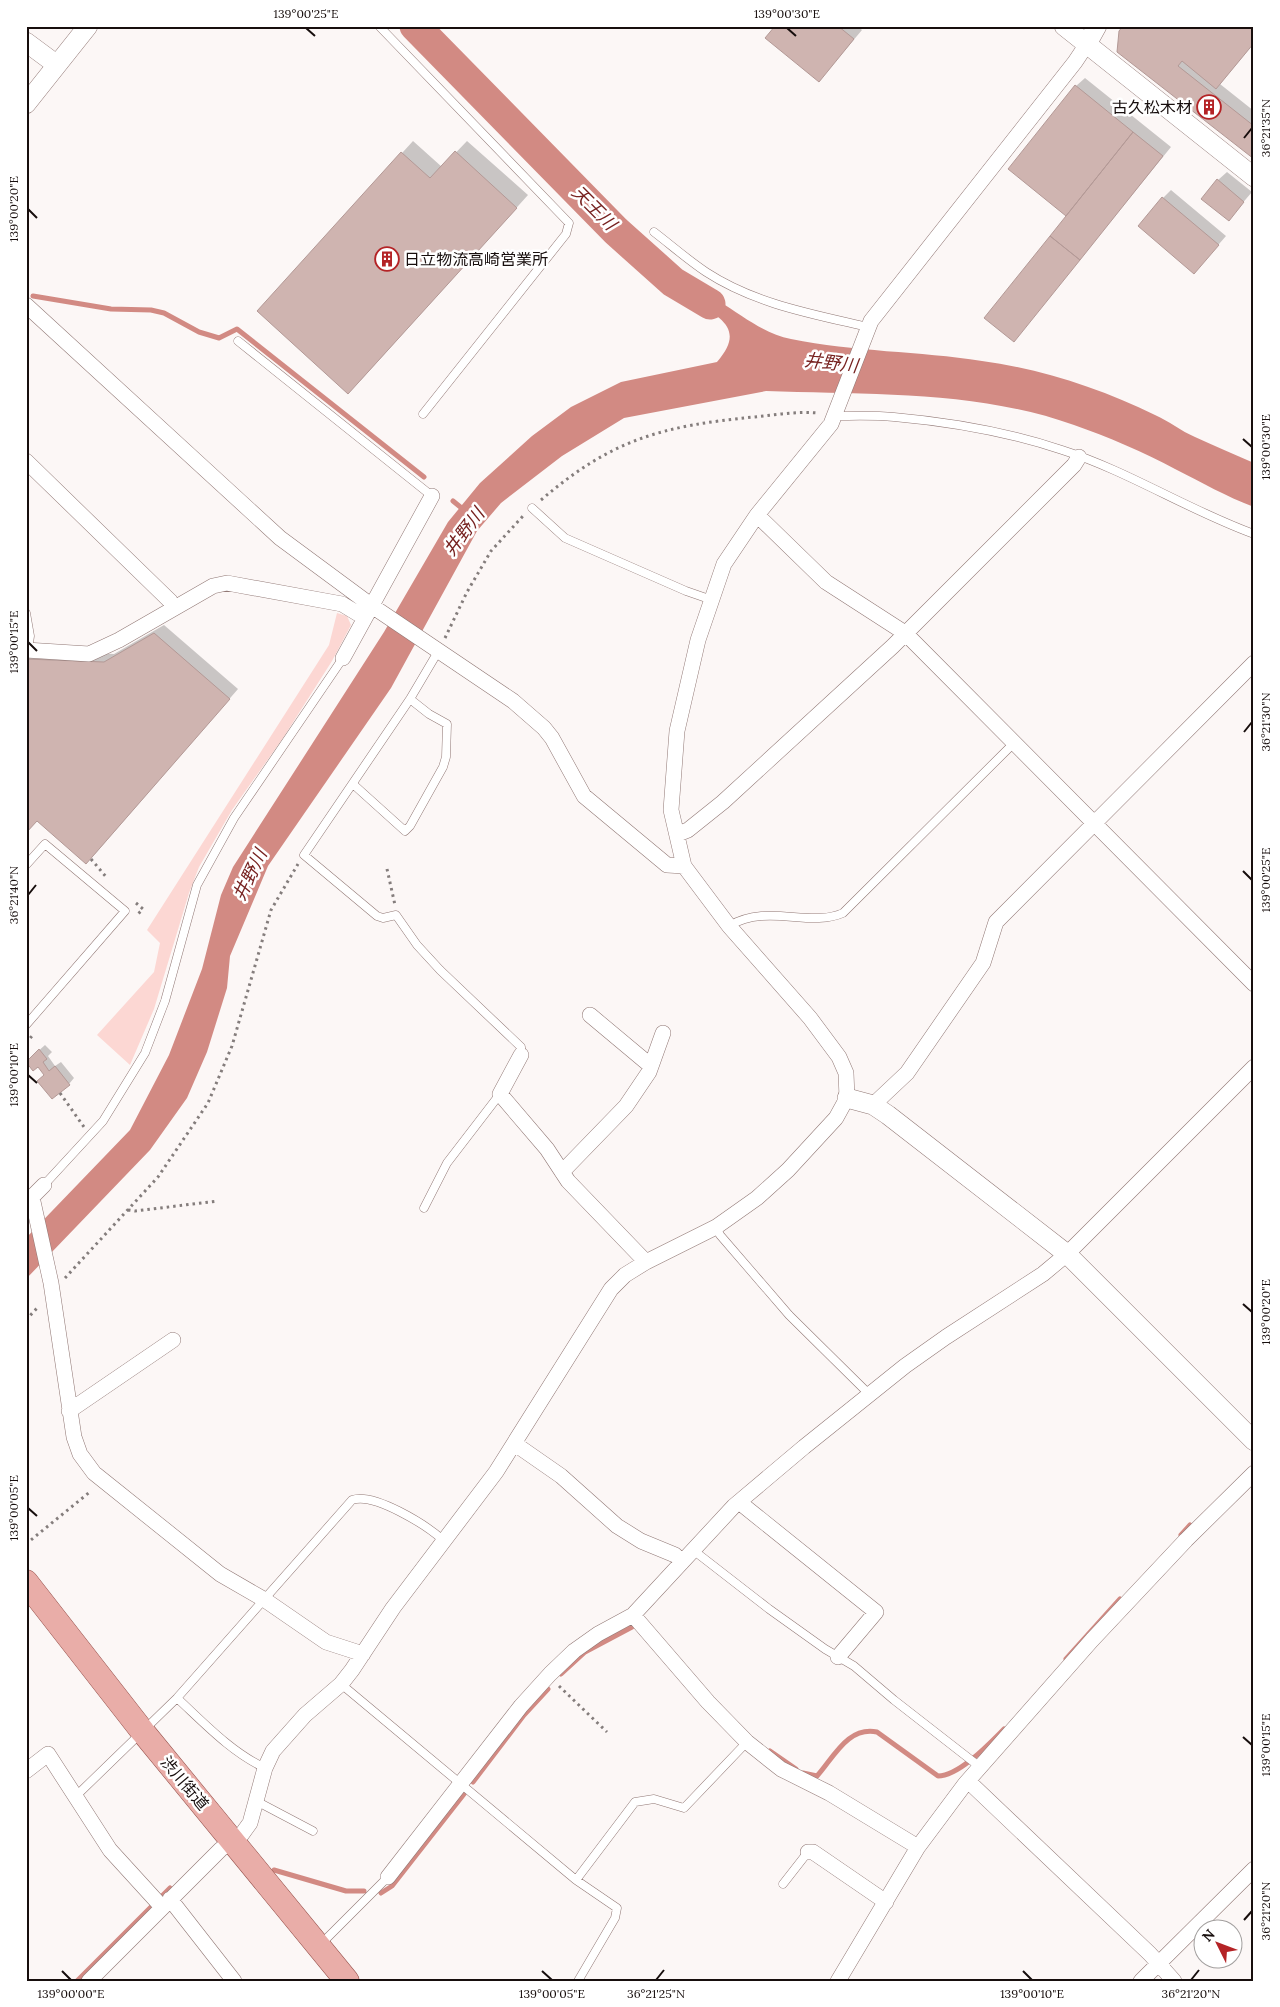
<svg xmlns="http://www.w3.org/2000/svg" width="1280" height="2007" font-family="Lora,'Noto Sans JP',serif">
<rect width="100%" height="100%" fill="#fcf7f6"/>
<path fill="#fcd7d3" d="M337,613L347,616L351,625L332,661L283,738L232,810L199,867L189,893L154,1009L130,1065L97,1035L154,972L160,943L147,930L329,645Z"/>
<path fill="#d28a83" d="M673,282C716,288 747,330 791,339C854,352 919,351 982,361C1041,369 1102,389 1155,415C1169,421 1181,431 1195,437C1214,446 1234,454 1254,463V507C1225,496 1203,483 1175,469C1146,453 1106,436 1074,425C976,390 869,395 766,391L624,418L562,456L501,503L477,531L391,688L268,866L230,956L227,988L207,1052L187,1098L150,1150L26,1279V1238L130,1130L169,1055L202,969L221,895L233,867L384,632L448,522L480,483L532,436L571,407L621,382L717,362C744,331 724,319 695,302C690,299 682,297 678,293C676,290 674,285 673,282Z"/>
<path fill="#0003" d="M776,26H857L862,30L819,81Z
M1125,26L1254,43L1220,84L1254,111V157Z
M1085,78L1171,147L1014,340L1068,216L1076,86Z
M413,141L442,167L467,141L528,195L360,381L258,311Z
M1227,172L1252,192L1228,220L1218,180Z
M1171,190L1226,236L1194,273L1163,198Z
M164,625L238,689L95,854L37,820L26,832V650L114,654Z
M45,1045L52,1052L48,1056L55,1066L61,1062L74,1078L69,1084L45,1075L38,1065L33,1069L27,1061Z"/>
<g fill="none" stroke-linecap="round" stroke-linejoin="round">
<path stroke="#d28a83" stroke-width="5" d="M33,296L111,309L151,310L164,313L199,332L219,338L237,329L424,477
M453,501L464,510
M1181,1535L1190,1525
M1066,1659L1120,1599
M561,1674L585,1652L632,1627
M770,1751L796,1769
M803,1773L817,1776C834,1757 848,1726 877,1732L938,1776C959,1776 989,1744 1004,1729
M473,1782L524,1715L548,1689
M274,1870L346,1891H364
M381,1893L392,1886L464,1794
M77,1981L170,1888"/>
<path stroke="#d28a83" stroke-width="31" d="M415,26L616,231L673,282L710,304"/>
</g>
<path fill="#cfb4b0" stroke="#b39996" d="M775,26H838L854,39L819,82L765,38Z
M1123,26H1254V43L1216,89L1182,61L1178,66L1254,126V159L1117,52L1119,31Z
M1075,85L1133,132L1066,216L1008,169Z
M1133,132L1163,156L1080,260L1050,236Z
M455,151L517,208L348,394L257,311L401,152L430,178Z
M1217,179L1244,202L1229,221L1201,199Z
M1162,197L1219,245L1194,274L1138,226Z
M1050,236L1080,260L1014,342L984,318Z
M154,633L230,699L86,864L37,821L26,833V659L104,662Z
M39,1049L47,1059L43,1062L49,1071L55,1066L70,1085L52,1099L37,1081L44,1075L38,1067L33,1071L26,1062Z"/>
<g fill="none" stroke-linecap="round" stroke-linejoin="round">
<g stroke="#917875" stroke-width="9">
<path id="service" d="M379,26L569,223L566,234L423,414
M654,232C671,245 688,260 706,272C755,304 812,314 868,327
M238,341L432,496
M833,416C853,416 874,415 894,417C950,422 1008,432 1062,450C1128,471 1188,510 1254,534
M532,508L565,538L686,591L712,600
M26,613L30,636L28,650
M439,650L410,699L304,855L377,916L383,918L396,915L417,945L440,970L521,1047V1055
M354,785L405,831L410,826L443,767L446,757L447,724L429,714L410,699
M26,865L45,844L125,911L26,1025
M729,926C768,903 809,928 843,913L1014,743
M44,1185L103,1121L145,1053L165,1001L197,885L234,818L343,658
M424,1208L447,1163L500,1094
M716,1227L720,1235L789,1315L869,1394
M693,1550L769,1609L825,1649L854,1666L894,1700L980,1767
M341,1684L576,1880L617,1908L615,1918L578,1981
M177,1698C204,1723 231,1752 265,1768
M75,1797L177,1698L352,1500C374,1492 426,1525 443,1540
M258,1802L313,1831
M576,1880L635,1802L654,1799L684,1808L747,1742
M783,1884L808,1852
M321,1944L388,1877"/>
</g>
<g stroke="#917875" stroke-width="16">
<path id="minor" d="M26,305L280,538L372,606L513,701L544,728L552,738L584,796L667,865L684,866
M26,461L170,601L174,607
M757,515L826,582L905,633L1254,984
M26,650L89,654L119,640L213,586L227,583L342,604L365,618
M343,658L432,496
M678,834L688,830L723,802L893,646L1074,465L1079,457
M590,1015L651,1066
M521,1055L500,1094L547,1149L568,1181L646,1262
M873,1105L907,1073L983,963L996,922L1254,663
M562,1172L626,1106L649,1072L663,1033
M32,1197L51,1283L74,1437L80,1454L94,1473L220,1574L265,1600L326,1642L363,1654
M26,1203L44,1185
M69,1411L173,1340
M515,1444L561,1476L617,1526L641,1541L675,1555L682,1562
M739,1502L876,1612L838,1657
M633,1615L708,1702L747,1742L781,1769L829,1793L918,1847
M26,1771L48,1754L110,1850L162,1907
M968,1781L1150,1954L1174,1981
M808,1852H813L886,1902
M388,1877L521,1706L550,1674L574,1651L598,1634L633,1615L734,1506L804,1447L905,1366L946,1337L1043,1274L1067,1254L1254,1067
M170,1899L234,1981
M89,1981L221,1849L242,1834L250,1823L265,1768L273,1751L305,1715L341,1684L352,1670L393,1608L496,1472L611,1289L625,1275L646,1262L716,1227L757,1198L788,1170L836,1118L847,1098L846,1073L839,1057L810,1018L729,926L684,866L671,810L677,731L698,640L724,564L757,515L831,424L871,321L1075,62L1087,44
M838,1981L918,1847L965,1784L1092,1640L1186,1540L1254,1473
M1141,1981L1254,1869"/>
</g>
<g stroke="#917875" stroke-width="20">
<path id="tertiary" d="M1064,26L1254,177
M26,42L57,65
M1087,44L1097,26
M26,104L88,26
M847,1098L873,1105L888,1115L1067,1254L1254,1441"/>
</g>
<g stroke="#96524c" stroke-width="25">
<path id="primary" d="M26,1582L143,1732L347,1981"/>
</g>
<path stroke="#847d7c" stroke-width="3" stroke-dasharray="2.5 4" stroke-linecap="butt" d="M541,500C612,439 662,426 754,417C775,415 797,411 818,413
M445,638L467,592L491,551L523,516
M91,859L107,878
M387,869L395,905
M136,903L143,909L136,916
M26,1043L32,1036
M60,1093L84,1127
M128,1210L135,1211L218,1201
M65,1278L158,1177L208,1103L232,1046L271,910L298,864
M26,1320L38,1307
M26,1544L91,1491
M559,1686L607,1732"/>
<use href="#service" stroke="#fff" stroke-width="8"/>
<use href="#minor" stroke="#fff" stroke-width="15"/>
<use href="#tertiary" stroke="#fff" stroke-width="19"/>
<use href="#primary" stroke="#e9ada8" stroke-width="24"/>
</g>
<path fill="none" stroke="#170e0d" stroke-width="2" d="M306,28L315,36M787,28L796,36M1244,138L1252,128M28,209L37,218M1243,439L1252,447M28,642L37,651M1244,732L1252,722M1243,871L1252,880M28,895L36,885M28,1075L37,1083M1243,1304L1252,1312M28,1508L37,1516M1243,1737L1252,1745M1244,1920L1252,1911M62,1971L71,1980M542,1971L552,1980M1023,1971L1032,1980M656,1980L664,1970M1191,1980L1199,1970"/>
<defs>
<g id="building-ring" transform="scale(1.25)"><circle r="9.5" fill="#fff" stroke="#b42326" stroke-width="1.5"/><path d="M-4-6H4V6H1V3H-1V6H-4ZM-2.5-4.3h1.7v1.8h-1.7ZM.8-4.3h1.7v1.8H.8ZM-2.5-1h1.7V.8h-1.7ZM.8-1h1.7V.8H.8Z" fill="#b42326"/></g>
</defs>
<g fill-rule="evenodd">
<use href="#building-ring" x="1209" y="107"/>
<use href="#building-ring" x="387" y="259"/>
</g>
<g text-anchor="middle" stroke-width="5" stroke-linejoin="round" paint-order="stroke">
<g font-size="16" fill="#170e0d" stroke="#fff" text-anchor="end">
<text x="1192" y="113">古久松木材</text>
<text x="404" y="265" text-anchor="start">日立物流高崎営業所</text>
</g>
<g font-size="16" fill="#170e0d" stroke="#fff">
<text transform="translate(185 1783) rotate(50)" y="6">渋川街道</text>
</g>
<g font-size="18" font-style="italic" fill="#772220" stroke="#fff">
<text transform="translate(594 208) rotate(45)" y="6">天王川</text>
<text transform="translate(831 363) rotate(7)" y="6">井野川</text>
<text transform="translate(464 532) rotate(-53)" y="6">井野川</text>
<text transform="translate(250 875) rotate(-64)" y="6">井野川</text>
</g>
</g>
<rect width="1280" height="2007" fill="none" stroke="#ffffff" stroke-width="55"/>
<g transform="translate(1218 1944) rotate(312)"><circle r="24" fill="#ffffff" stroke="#a29f9e"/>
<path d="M0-4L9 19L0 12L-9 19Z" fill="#b42326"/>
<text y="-8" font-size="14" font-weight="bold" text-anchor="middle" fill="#170e0d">N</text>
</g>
<rect x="28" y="28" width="1224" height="1952" fill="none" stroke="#170e0d" stroke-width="2"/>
<g font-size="12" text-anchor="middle" fill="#170e0d">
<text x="306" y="18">139°00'25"E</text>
<text x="787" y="18">139°00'30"E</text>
<text transform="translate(1266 128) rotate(-90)" y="4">36°21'35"N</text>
<text transform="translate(14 209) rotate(-90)" y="4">139°00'20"E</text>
<text transform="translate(1266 447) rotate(-90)" y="4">139°00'30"E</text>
<text transform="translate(14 642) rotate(-90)" y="4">139°00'15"E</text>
<text transform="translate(1266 722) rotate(-90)" y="4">36°21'30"N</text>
<text transform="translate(1266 880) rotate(-90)" y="4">139°00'25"E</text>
<text transform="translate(14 895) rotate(-90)" y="4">36°21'40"N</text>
<text transform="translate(14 1075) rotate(-90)" y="4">139°00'10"E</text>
<text transform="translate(1266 1312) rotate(-90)" y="4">139°00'20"E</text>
<text transform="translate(14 1508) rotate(-90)" y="4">139°00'05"E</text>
<text transform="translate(1266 1745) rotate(-90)" y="4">139°00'15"E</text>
<text transform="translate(1266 1911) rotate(-90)" y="4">36°21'20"N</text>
<text x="71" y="1998">139°00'00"E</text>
<text x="552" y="1998">139°00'05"E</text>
<text x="656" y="1998">36°21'25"N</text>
<text x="1032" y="1998">139°00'10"E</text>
<text x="1191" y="1998">36°21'20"N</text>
</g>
</svg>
